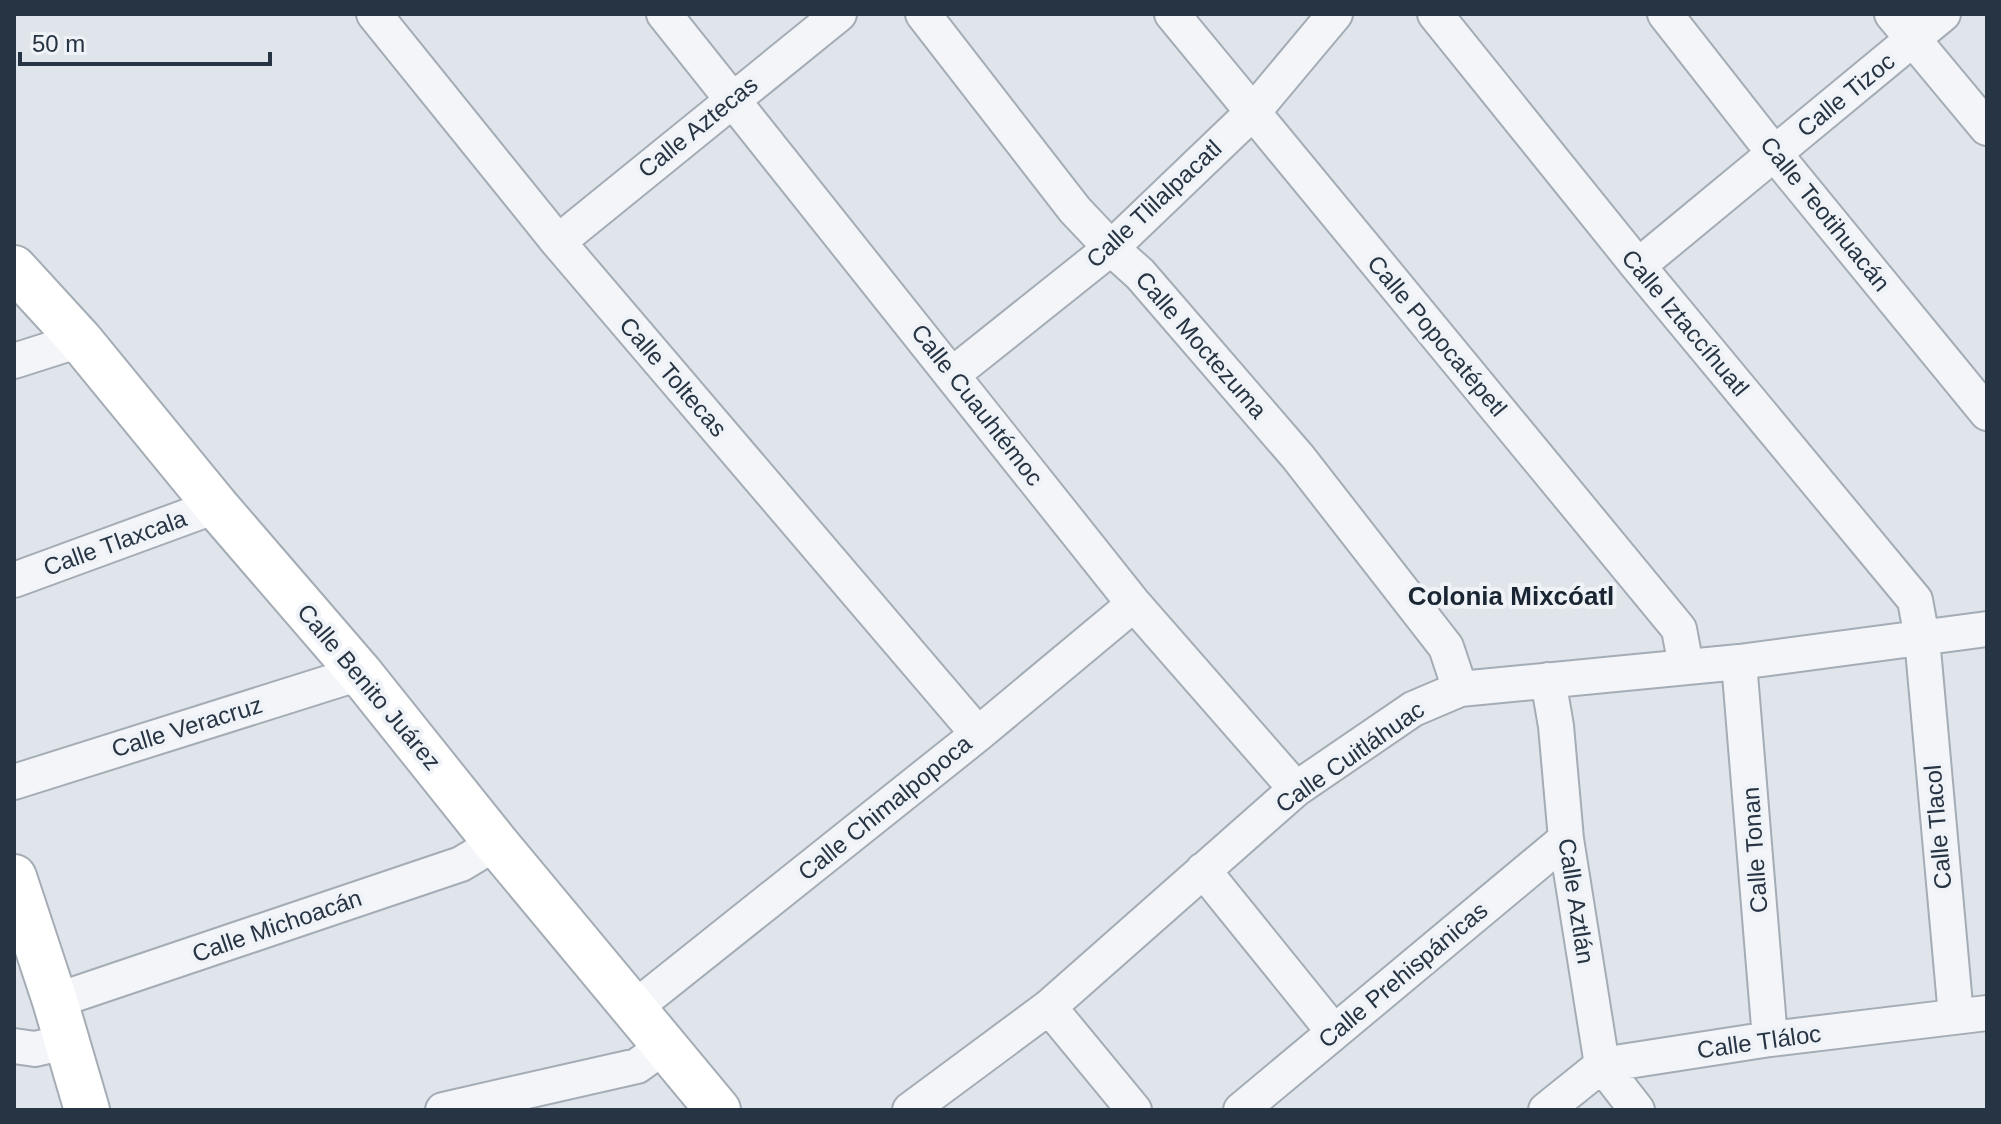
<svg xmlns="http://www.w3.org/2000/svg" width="2001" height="1124" font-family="Arial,sans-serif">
<rect width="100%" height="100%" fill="#dfe5ea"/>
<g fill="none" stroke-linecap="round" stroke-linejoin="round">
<g stroke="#a4acb5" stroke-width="38">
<path id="street" d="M374,14L558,242L978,734
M664,14L1134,604L1296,789
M923,14L1075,210L1111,248L1140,274L1298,457L1446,647L1460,689
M1172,14L1679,629L1686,666
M1435,14L1638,266L1915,600L1922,638L1956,1016
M1665,14L1774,153L1987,413
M1892,14L1987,128
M558,242L839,14
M1638,266L1943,14
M14,361L80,340
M953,374L1111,248L1253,112L1335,14
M14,580L216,506
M1739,662L1770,1039
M1548,680L1556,726L1566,839L1602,1065L1637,1110
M14,782L360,673
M1203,870L1334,1032
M55,1001L461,864L496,843
M1049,1007L1134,1110
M633,1009L978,734L1134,604
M14,1046L35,1049L65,1042
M443,1110L637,1066L665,1046
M910,1110L1049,1007L1296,789L1413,709L1460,689L1739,662L1987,629
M1241,1110L1566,839
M1546,1110L1602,1065L1770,1039L1987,1013"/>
</g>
<g stroke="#a4acb5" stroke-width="48">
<path id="secondary" d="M14,268L80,340L216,506L360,673L496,843L718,1110
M14,877L55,1001L87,1110"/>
</g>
<use href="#street" stroke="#f3f5f8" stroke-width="34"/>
<use href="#secondary" stroke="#fff" stroke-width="44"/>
</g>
<g text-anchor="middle" stroke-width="8" stroke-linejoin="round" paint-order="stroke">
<g font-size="24" fill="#273443" stroke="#eff3f7">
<text transform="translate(1846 95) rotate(-39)" y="8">Calle Tizoc</text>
<text transform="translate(698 127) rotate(-39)" y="8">Calle Aztecas</text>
<text transform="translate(1154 204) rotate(-43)" y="8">Calle Tlilalpacatl</text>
<text transform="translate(1825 214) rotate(51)" y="8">Calle Teotihuacán</text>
<text transform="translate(1685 323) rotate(50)" y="8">Calle Iztaccíhuatl</text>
<text transform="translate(1437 336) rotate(50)" y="8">Calle Popocatépetl</text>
<text transform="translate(1201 345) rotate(49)" y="8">Calle Moctezuma</text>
<text transform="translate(673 377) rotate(49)" y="8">Calle Toltecas</text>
<text transform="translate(977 405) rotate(52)" y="8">Calle Cuauhtémoc</text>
<text transform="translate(115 543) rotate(-20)" y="8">Calle Tlaxcala</text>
<text transform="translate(369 687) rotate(50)" y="8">Calle Benito Juárez</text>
<text transform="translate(187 727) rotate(-17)" y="8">Calle Veracruz</text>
<text transform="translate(1350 757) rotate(-35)" y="8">Calle Cuitláhuac</text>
<text transform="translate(885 808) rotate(-39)" y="8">Calle Chimalpopoca</text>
<text transform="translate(1938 827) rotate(-95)" y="8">Calle Tlacol</text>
<text transform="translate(1755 850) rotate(-94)" y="8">Calle Tonan</text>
<text transform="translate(1576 901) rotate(81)" y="8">Calle Aztlán</text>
<text transform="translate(277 926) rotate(-19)" y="8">Calle Michoacán</text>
<text transform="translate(1403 975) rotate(-40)" y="8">Calle Prehispánicas</text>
<text transform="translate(1759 1042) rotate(-8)" y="8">Calle Tláloc</text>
</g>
<g font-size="26" font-weight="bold" fill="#192533" stroke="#eff3f7">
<text x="1511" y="605">Colonia Mixcóatl</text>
</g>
</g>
<rect width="2001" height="1124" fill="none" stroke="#273443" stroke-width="32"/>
<path d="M20 52v12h250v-12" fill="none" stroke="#273443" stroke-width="4"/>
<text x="32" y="52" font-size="24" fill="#273443" stroke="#eff3f7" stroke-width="6" paint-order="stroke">50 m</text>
</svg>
